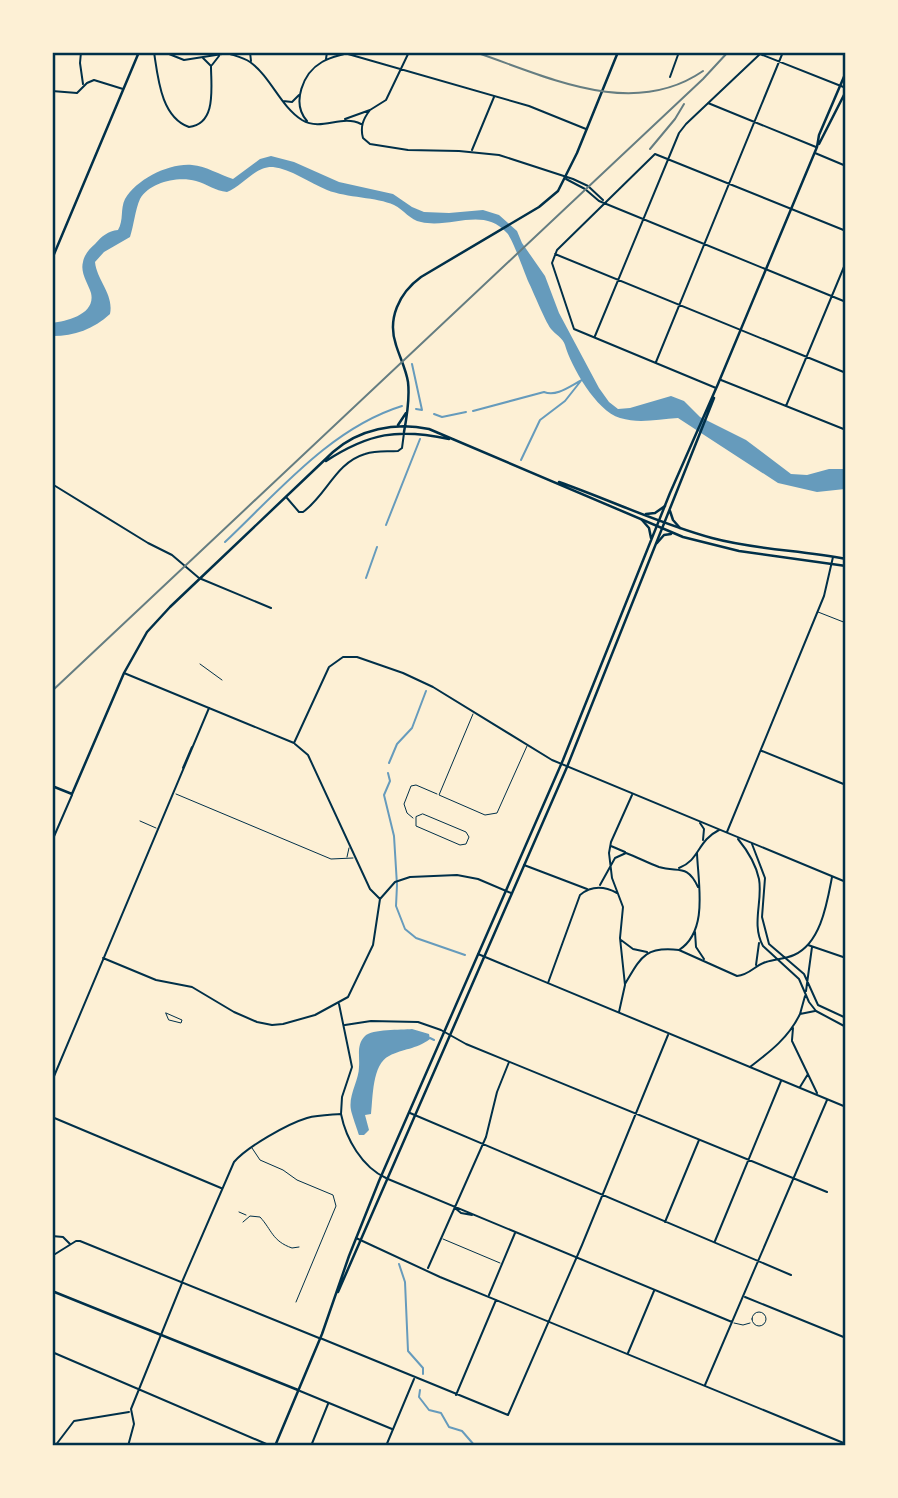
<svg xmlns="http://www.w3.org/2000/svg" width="898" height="1498" font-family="'Fira Sans Condensed',sans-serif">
<rect width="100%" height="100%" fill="#fdf0d5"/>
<path fill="#669bbc" d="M271,156L294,162L339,182L393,194L412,207L424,212L449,213L483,210L499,215L517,231L522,243L545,276L559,313L599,388L609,402L618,409L630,408L671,396L684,401L700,417L746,440L791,474L807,475L829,469H845V489L817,492L778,483L678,418C658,419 640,424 620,418C596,411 571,366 565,345C563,338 555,334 551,329C544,319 534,293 528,281C524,271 512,238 507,233C483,206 451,229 421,222C410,220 404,210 394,205C377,197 347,198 327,190C310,183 291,169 273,167C255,166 243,186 227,192C215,191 207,184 196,181C178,176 150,182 140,199C135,210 134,225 130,237L104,252L95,262C97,281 114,294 110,314C94,329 74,336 53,336L52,323C68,321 96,314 91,293C88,283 80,273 83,262C84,255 90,248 95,244C102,236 108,231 118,230C124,220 120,209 125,199C137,179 169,163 192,165C206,166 220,175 233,179L260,159Z
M412,1029L429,1034L430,1039C415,1050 404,1048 389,1056C372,1064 373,1098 371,1114L365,1115L369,1130L364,1135H359C358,1132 351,1112 351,1110C348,1096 359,1080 359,1067C360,1056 356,1045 365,1036C372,1029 401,1030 412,1029Z"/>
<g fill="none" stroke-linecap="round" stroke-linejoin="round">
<path stroke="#669bbc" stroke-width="2" d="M412,364L422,410L416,409
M473,411L544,392C557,397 570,386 582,380
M434,414L442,417L466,412
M521,460L540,420L565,401L580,382
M386,525L420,439
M225,542C278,492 331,428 402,406
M366,578L377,547
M389,763L397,744L412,728L426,691
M388,773L390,781L384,795L394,836L397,885L396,906L405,929L416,938L465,955
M430,1038L434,1040
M399,1264L405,1282L408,1351L423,1368V1374
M420,1390L419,1397L429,1410L441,1413L449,1427L462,1431L475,1446"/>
<path stroke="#003049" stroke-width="1" d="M818,612L846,623
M200,664L222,680
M473,714L439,795L485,815L497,813L527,746
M176,794L331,859L353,858
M423,814L466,832L469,837L466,844L460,845L416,826V817Z
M413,818L407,813L404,804L411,786L416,785L437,794
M347,857L349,848
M252,1148L260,1160L283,1170L297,1180L333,1195L336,1206L296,1302
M443,1239L500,1263
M752 1319a7 7 0 1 1 14 0a7 7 0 1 1-14 0Z
M734,1323L743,1325L750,1323"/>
<path stroke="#003049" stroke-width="1" d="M140,821L156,828
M166,1013L182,1020L181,1023L169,1020Z
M239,1212L246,1215
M243,1222L250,1216L260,1217C272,1230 272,1241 292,1248L299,1247"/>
<path stroke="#003049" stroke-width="2" d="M81,52L80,63L83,84
M154,52C158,78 161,117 189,127C217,124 211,87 211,66L203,58
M164,52L184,60L235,52
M250,52L251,61
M341,52L529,106L586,129
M230,54C236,56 244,58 250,62C271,77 280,106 302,120C322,132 341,114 361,124
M326,59L327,52
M212,65L219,56
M670,77L679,52
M52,91L77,93L87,83L94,80L123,89
M283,101L292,102L299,95
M708,103L816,147
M370,110C363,119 360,127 363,138L370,144L408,150L459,151L499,155L573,179L588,186L603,200
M345,119L370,110L386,100L409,52
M307,121C291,103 303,73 322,62C328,58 337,56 344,54
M472,150L494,97
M815,153L846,166
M566,179L585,189L599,201L846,302
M555,254L846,373
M595,336L679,133L686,124L760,54L846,88
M656,362L783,52
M721,380L846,430
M716,388L574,329L552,263L557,250L655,154L846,231
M786,406L846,262
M52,484L148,543L172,555L199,578L271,608
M287,498L299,512H303C327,495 335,463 365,454C377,450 387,452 398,451L402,448L404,433
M295,744L308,755L370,889L380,899
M762,751L846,785
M183,768L192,747
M700,823L704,829L703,840
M727,832L824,596L833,557
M738,839C747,850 756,865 759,879C763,901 751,924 763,946L799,979L809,1002L816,1011L846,1027
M752,844L765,878L762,917L769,944L804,974L818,1005L846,1018
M611,846L625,852
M524,865L587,889
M679,868C700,860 697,841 719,830
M600,885L615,858L626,853C637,857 648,863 659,867C678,873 687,863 698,887
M695,932L696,947L704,959
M621,940L633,949L647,952
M808,945L846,958
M679,950L737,976C750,975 755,965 766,962C775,959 785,959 794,955C821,943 827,903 832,877
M103,958L156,980L192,987L234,1012L257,1022L272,1025L283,1024L315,1015L348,997L373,945L380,899L395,882L410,877L457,875L478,879L511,893
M756,965L759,943
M548,983L580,895C592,885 604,886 617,893
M625,984C641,957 645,946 679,950C709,931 698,883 697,853
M806,991L812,947
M339,1004L352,1067L342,1097L341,1114
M619,1012L625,985L620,938L623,907L612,878L609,853L611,842L632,795
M800,1014L805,996
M345,1025L371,1021L418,1022L441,1030L466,1044L827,1192
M792,1040L793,1028
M792,1041L817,1093
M750,1067C771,1051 789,1037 800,1014L815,1011
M52,1081L209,708
M800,1087L808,1074
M410,1113L791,1275
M388,1179L732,1322
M455,1208L461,1213L472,1215
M665,1222L699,1140
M52,1236L63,1237L70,1244
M356,1238L440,1277L846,1444
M715,1241L781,1081
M428,1268L486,1137L497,1092L509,1062
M489,1295L515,1233
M745,1297L846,1338
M320,1338L508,1415L582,1245L668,1035
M52,1352L271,1446
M628,1353L654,1291
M705,1385L827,1100
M300,1391L392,1429
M456,1395L496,1300
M55,1446L74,1421L129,1412
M128,1446L134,1424L131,1409L182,1283
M311,1446L328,1404
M386,1446L414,1379"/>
<path stroke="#003049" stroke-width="2" d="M124,673L294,743L329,667L343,657H357L403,673L433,687L552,760L846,882
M52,841L72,795
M478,954L846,1107
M52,1117L221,1188
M52,1256L76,1241H80L319,1338
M182,1282L234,1162C247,1147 287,1124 307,1118C318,1115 329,1115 341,1114C346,1139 362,1167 386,1178"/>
<path stroke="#003049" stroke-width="2.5" d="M52,259L139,52
M398,425L406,413
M404,432C407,416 410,399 408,382C406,369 400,358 396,345C387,319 399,293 421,277L539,207L558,191L577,153L618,52
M326,461C369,433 398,428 449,439
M559,482C610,500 660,524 712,538C756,550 801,550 846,559
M646,514L655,513L665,506
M657,543L664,535L671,534
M52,786L72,794L124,673L147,632L170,607L333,452C359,429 395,422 429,429L683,537L739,551L846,566
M52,1291L298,1390"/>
<path stroke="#003049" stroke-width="2.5" d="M819,144L846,91
M670,511L673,520L680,528
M642,520L649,528L651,538
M338,1292L567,767L714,398
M275,1446L322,1334L349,1256L379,1181L563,760L670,493L718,384L817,147L819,135L846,72"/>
<path stroke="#657d81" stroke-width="2" d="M475,52C546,76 632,120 703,71
M650,149L675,119L684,104
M52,691L703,79L728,52"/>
</g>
<rect width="898" height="1498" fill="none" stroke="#fdf0d5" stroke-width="108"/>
<rect x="54" y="54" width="790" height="1390" fill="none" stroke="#003049" stroke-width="2.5"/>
</svg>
